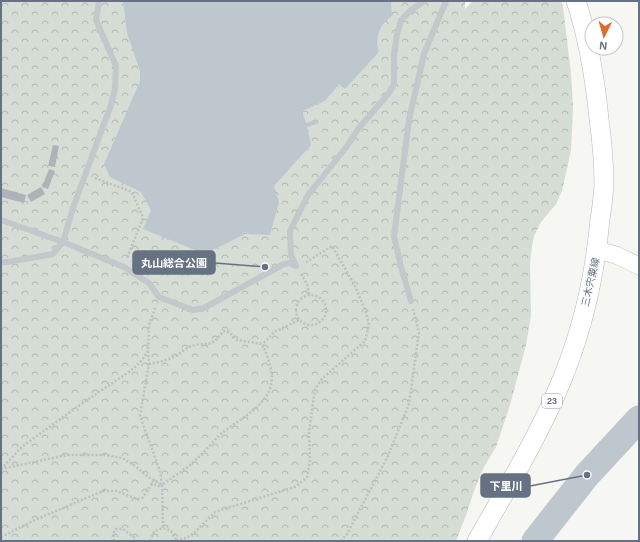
<svg xmlns="http://www.w3.org/2000/svg" width="640" height="542" font-family="Arial,'Noto Sans JP',sans-serif">
<defs>
<pattern id="park-crowns" width="20" height="18" patternUnits="userSpaceOnUse"><rect width="20" height="18" fill="#d6ddd4"/><path d="M2 6a3 3 0 1 1 6 0M12 15a3 3 0 1 1 6 0" fill="none" stroke="#b1b8b1"/></pattern>
</defs>
<rect width="100%" height="100%" fill="#f6f6f3"/>
<path fill="url(#park-crowns)" d="M1,1H465V9L473,1H561L563,7L571,73L573,107L571,150L562,191L556,204L541,222L534,236L532,246L530,262L531,316L526,345L510,405L496,447L484,467L474,491L466,515L456,541H1Z"/>
<path fill="#bfc7ce" d="M123,1H391L392,16C378,26 376,36 378,53L345,89L339,84L325,101L302,111L306,123L315,120L317,124L307,127L311,145L274,186L279,202L270,235L245,234L205,254L143,229L151,210L141,192L110,177L104,164L140,81V71L127,33Z"/>
<g fill="none" stroke-linecap="round" stroke-linejoin="round">
<path stroke="#bfc7ce" stroke-width="27" d="M535,541L587,475L639,419"/>
</g>
<path fill="#adb3b9" d="M53,145L59,146L55,167L48,166Z
M49,169L55,171L48,189L42,187Z
M41,187L45,194L31,202L27,195Z
M1,188L26,195L24,203L1,197Z"/>
<g fill="none" stroke-linecap="round" stroke-linejoin="round">
<g stroke="#b6babf" stroke-width="18">
<path id="secondary" d="M597,250L616,255L639,266"/>
</g>
<g stroke="#b5b8bd" stroke-width="20">
<path id="primary" d="M477,541C505,491 536,441 558,389C581,336 595,276 600,219C602,208 603,197 604,186C604,164 602,141 599,119C595,79 589,40 576,1"/>
</g>
<path stroke="#bebfc2" stroke-width="2.5" stroke-dasharray="2 2" stroke-linecap="butt" d="M95,178L132,192L143,218L127,258
M301,274L307,284L309,295
M296 310a15 15 0 1 1 30 0a15 15 0 1 1-30 0Z
M148,351L149,364L140,416L160,471L162,485C171,478 181,472 190,465C201,456 211,443 222,433C238,420 267,406 271,385C274,371 267,357 263,344L274,332L299,320
M149,364C159,362 170,360 179,354C182,352 185,349 189,347C206,340 210,351 223,331L229,332L237,340L263,344
M1,469L23,446L84,402L123,376L133,369L142,360L148,351L149,325L156,306
M1,469L67,455H105L122,458L134,465L148,477L162,485
M162,485L163,528
M1,537L37,519L103,491H116L137,499L142,498L152,484L159,486L162,485
M176,540L186,538L193,534L215,512L288,489L297,486L307,477L310,461L309,432L315,389L322,379L365,341L369,325L366,312L354,284L332,246L305,263
M114,541V532L116,529H123L135,538V541
M150,541L154,532C163,525 174,529 176,541
M341,541L347,534L388,456L409,404L419,332L413,309"/>
<path stroke="#c4c7cb" stroke-width="6" d="M1,220L63,242L124,267L149,283L159,297L193,310L204,308L284,264L289,263L296,266
M1,262H8L53,254L63,242L74,205L111,105L115,89L116,66L96,20L99,1
M296,266L291,255L290,231L308,195L348,145L358,129L389,93L394,84V55L397,34L401,20L410,11L424,1
M411,301L401,267L394,236L409,120L424,54L446,1"/>
<use href="#secondary" stroke="#fff" stroke-width="17"/>
<use href="#primary" stroke="#fff" stroke-width="19"/>
</g>
<g text-anchor="middle" stroke-width="4" stroke-linejoin="round" paint-order="stroke">
<rect fill="#fff" stroke="#949ca8" stroke-width="1" x="542" y="394" width="20" height="14" rx="3"/>
<g font-size="9" font-weight="bold" fill="#667283">
<text x="552" y="404">23</text>
</g>
<g font-size="10" fill="#667283" stroke="#fff">
<text transform="translate(590 282) rotate(-77)" y="4">三木宍粟線</text>
</g>
</g>
<path fill="none" stroke="#667283" stroke-width="1.5" d="M265 267L215 263M587 475L530 486"/>
<g fill="#667283" stroke="#fff" stroke-width="1.5">
<circle cx="265" cy="267" r="4"/>
<circle cx="587" cy="475" r="4"/>
</g>
<g fill="#667283" stroke="#667283" stroke-width="1.5">
<rect x="133" y="251" width="82" height="23" rx="4"/>
<rect x="481" y="474" width="49" height="23" rx="4"/>
</g>
<g font-size="11" text-anchor="middle" font-weight="bold" fill="#fff">
<text x="174" y="267">丸山総合公園</text>
<text x="506" y="490">下里川</text>
</g>
<rect width="640" height="542" fill="none" stroke="#667283" stroke-width="4"/>
<g transform="translate(604 36) rotate(185)"><circle r="19" fill="#ffffff" stroke="#c2c7cd"/>
<path d="M0-3L7 15L0 10L-7 15Z" fill="#dc6d2e"/>
<text y="-6" font-size="11" font-weight="bold" text-anchor="middle" fill="#667283">N</text>
</g>
</svg>
